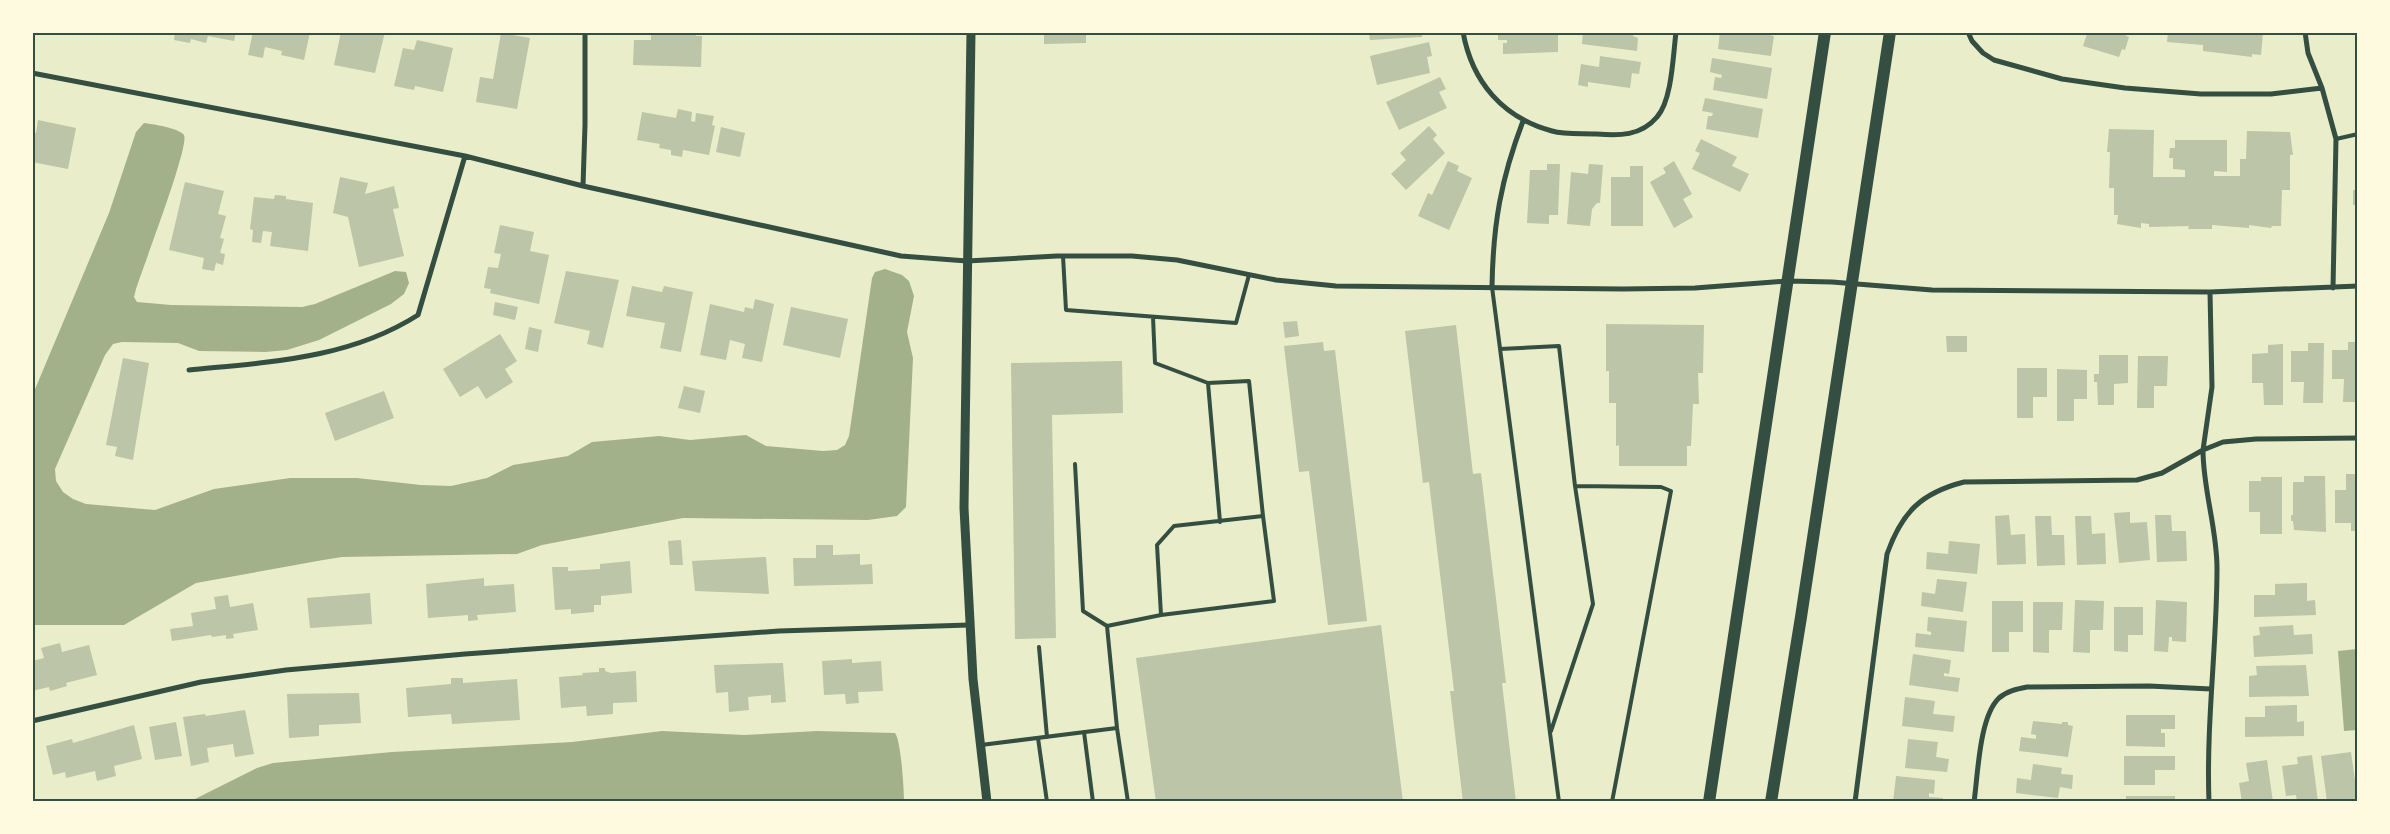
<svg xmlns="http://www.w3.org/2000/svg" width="2390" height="834" font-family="Montserrat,sans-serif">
<rect width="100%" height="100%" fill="#e9edc9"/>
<path fill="#a3b18a" d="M144,123C152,124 179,128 184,135C190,145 142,270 136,289L134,297L137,302L171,305L302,307L315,304L395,271L406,272L409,283L404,294L391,304L319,340L287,350L265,352L199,351L178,343L122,342L113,344L105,355L55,469L56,481L63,492L73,499L86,504L155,510L214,489L290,478H357L421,485L451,486L487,478L513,465L568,456L592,442L659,436L690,440L746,435L766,446L823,451L837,450L845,445L849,436L872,278L875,272L885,269L902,275L909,281L914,296L907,332L913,358L906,507L897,516L868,520L683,518L542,545L517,554L342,557L323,560L196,583L124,625H33V394L109,213L136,132Z
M2357,649V730L2344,731L2338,651Z
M662,731L744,735L817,731L895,733C901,740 904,790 904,801H191L257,768L273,763L392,752L572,742Z"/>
<path fill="#bcc5a7" d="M175,32H236L234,41L208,36L206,43L191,39L190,43L174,40Z
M253,32H310L304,60L281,55L282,51L265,47L263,58L248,55Z
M341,32H385L375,73L334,65Z
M651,32H696V36H702L701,67L633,65L634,40H651Z
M1044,32H1086V43L1044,44Z
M1369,32H1422V37L1370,40Z
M1498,32H1558V52L1503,54V43H1507V40H1498Z
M1583,32H1633V36L1638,38L1637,51L1582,44Z
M1720,32H1754L1774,36L1771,56L1718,49Z
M2083,32H2127L2126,36L2129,37L2125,50L2122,49L2119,57L2083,46L2087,34Z
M2168,32H2263L2261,55L2252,54V57L2203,51V45L2167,42Z
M501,33L530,38L517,109L476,102L480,77L493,79Z
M417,40L453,48L443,92L415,86L414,90L394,86L403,48L414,50Z
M1429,42L1432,56L1427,57L1430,73L1377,85L1370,56Z
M1600,56L1641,62L1639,74L1632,73L1630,88L1588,82V87L1578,85L1581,64L1599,67Z
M1712,58L1772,68L1767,99L1713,90L1715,77L1721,78L1722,75L1710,72Z
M1440,77L1446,89L1439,92L1447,108L1399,130L1386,102Z
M1705,98L1763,109L1758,138L1706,129L1708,116H1712L1713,113L1702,111Z
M678,109L692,112L691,121L695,122L696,113L714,116L712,125L715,126L709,155L683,150L682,157L671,155V150L659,148L660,144L637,140L642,112L676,118Z
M38,120L76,128L68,169L32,162V132L36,133Z
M1429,126L1437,135L1433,139L1445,153L1406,190L1391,174L1406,160L1400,153Z
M721,127L745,133L740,157L716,152Z
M2109,129L2154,130L2153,177H2185V170L2173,169V158H2169L2170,148H2175V140H2227V172L2214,171V176H2240V159H2246L2247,131L2290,132L2293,155H2290V190H2282L2281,226H2272L2271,228L2249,225V228L2212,225V229H2188L2189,226L2149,227V224L2141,223V228L2117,224L2118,215H2114V188H2109L2110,152H2107Z
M1701,139L1737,157L1732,166L1749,174L1740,192L1692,169L1700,153L1695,151Z
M1448,161L1459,166L1457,171L1472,178L1449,230L1418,216L1428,193L1432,195Z
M1674,161L1692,194L1683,199L1693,217L1674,228L1650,182L1666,173L1663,168Z
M1547,164H1560L1558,215H1549V224L1527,223L1530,170H1547Z
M1589,164L1603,165L1600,203H1597L1592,209L1590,226L1567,224L1571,172L1588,174Z
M1630,166H1643V226H1611V177H1630Z
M340,177L368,183L365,194L394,186L399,208L393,209L404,256L359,267L348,217L333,213Z
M185,182L224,191L218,214L226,216L220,238L224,239L220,253L225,254L223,265L216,263L214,271L202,269L204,258L169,250Z
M2353,190H2358V205H2353Z
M275,195L286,196V199L313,203L308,251L270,246L272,232L263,231L261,243L252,242L253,230L250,229L254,197L274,199Z
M500,225L534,232L530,251L549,255L539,304L490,293L491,289L484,288L488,267L498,268L501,254L494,253Z
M566,271L619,280L603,348L587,344L590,331L554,323Z
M632,286L662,292L664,286L693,292L681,352L660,348L665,323L626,316Z
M755,299L774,304L762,362L742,358L745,344L730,340L726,360L700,355L710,304L744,312L745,307L753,309Z
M495,302L518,307L515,320L493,315Z
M791,307L848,319L840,358L783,345Z
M1297,321L1299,336L1285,338L1283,322Z
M1606,324L1704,325L1703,373H1698L1699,404H1693L1691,446H1687V466H1619V445L1616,446V403H1609V371H1606Z
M1456,325L1473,474L1481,473L1506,683H1502L1516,802H1463L1450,691H1454L1429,482L1423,483L1405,331Z
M529,327L542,330L538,352L525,349Z
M500,334L517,361L505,369L513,382L486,399L478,386L460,397L443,369Z
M1946,336H1967V352H1947Z
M1323,342L1324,351L1335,350L1367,621L1328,625L1309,471L1299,472L1284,346Z
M2348,342H2358V402H2343L2344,379H2332V350H2348Z
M2308,343H2324L2323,403H2303L2304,382H2291V351H2308Z
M2283,344V405H2264L2263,383H2252V354L2268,353V345Z
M2099,355H2128V383L2114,384V405H2098L2097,382H2094V374H2099Z
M2138,356H2168L2167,386H2154V408H2137Z
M123,358L149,363L133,460L115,456L117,447L106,445Z
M1122,361L1123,413L1052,415L1056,638L1015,639L1011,363Z
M2017,368H2047V397H2033V418H2017Z
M2057,369L2087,370V399H2074V421H2057Z
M684,386L705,391L700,413L678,408Z
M384,391L394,418L335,441L325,413Z
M2346,474H2358V531H2351V523H2335V490H2346Z
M2304,476H2325L2326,532L2294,530L2293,521H2291V515H2293V482H2304Z
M2261,477H2282V534H2260V512H2249V481H2261Z
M2130,512V523L2147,522L2150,560L2119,563L2114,513Z
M2009,515L2011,535L2025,534L2026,564L1997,565L1995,516Z
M2155,515H2171L2172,531H2186L2187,561L2157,562Z
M2035,516H2051L2052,535H2064L2065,565L2037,566Z
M2075,516H2091L2092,534L2105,533L2106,564L2077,565Z
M681,540L683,565H670L668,541Z
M1949,541L1980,544L1977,574L1926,569L1927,552L1948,554Z
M816,545H833V555L860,554V565L872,564L873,584L794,586L793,558H816Z
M766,557L769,594L695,591L692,561Z
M630,561L632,593L601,596V605H594V612L571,614V609L555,610L552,567H568V571L600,569V564Z
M484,578V586L514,584L516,612L477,615L478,620L468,621V615L428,618L426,584Z
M1937,579L1967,582L1963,612L1921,606L1922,592L1935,594Z
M2307,583V601L2315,600L2316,615L2254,617V595H2275V584Z
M370,593L372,624L310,628L307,598Z
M228,595L230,607L253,603L258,630L233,634L234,638L226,639V635L212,637L211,635L172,641L170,629L193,626L191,613L216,609L214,597Z
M2075,600L2104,601L2103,630H2090V653L2073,652Z
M2156,600L2187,602L2186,642L2172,641V637H2169L2168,652L2154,651Z
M1992,601H2023V632H2009V652H1992Z
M2033,602H2063L2062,630H2049V653L2033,652Z
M2114,607H2143V635H2128V652L2114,651Z
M1928,617L1967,621L1964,652L1915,647L1916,633L1931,635V632L1927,631Z
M1381,625L1403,802H1156L1136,658Z
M2293,625L2294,635L2312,634L2313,654L2254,657L2253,636L2260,635L2259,627Z
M60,643L62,652L89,645L97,675L66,683L67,686L50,691L49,687L32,691V661L44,658L41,648Z
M1913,654L1951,660L1949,674L1944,673V676L1960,678L1958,692L1909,685Z
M852,659V663L881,661L883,691L858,692L859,703L846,704L845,694L824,695L822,661Z
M783,663L786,702L771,703V695L748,697L749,710L729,712L728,692L716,693L714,665Z
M2306,665L2309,696L2249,697V676L2257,675L2256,666Z
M599,668H605V671L611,673L636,671L637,702L613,703V714L587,716L586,706L561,708L559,677L583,675L582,673L599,672Z
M451,678H463V683L517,679L520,720L452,724L451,714L408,717L406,688L451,684Z
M359,693L361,723L319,725V736L289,738L287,694Z
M1905,697L1935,701L1933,714L1955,716L1953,732L1902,726Z
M2297,705V722L2304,721V736L2245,737V717H2265V706Z
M245,710L254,754L235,757L233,744L207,748L209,762L191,766L183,717L205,714L206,716Z
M2126,715H2175V729H2161V733H2165V747L2126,746Z
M2033,721L2062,724V722H2068V725L2073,726L2068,757L2019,751L2021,737L2036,739V735L2031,734Z
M176,722L182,756L155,760L149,727Z
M134,725L142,759L114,766L116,776L97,781L95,771L66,778L65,772L53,775L46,746L72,739L73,743Z
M1908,739L1938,742L1936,757L1949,759L1947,772L1905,768Z
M2351,752L2358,802H2327L2321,756Z
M2312,755L2318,802H2297L2296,795L2286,796L2282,766L2298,764L2297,757Z
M2124,756H2175V770H2155V785H2124Z
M2267,760L2273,802H2242L2239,783L2249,781L2246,763Z
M2033,764L2062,768L2061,774L2073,775L2072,789L2060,787L2058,798L2016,793L2017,778L2031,780Z
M1896,776L1935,780L1934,794L1929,793V797L1943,798V802H1893Z
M2126,796H2175V802H2126Z"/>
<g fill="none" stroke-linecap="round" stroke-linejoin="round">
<path stroke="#344e41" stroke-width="4" d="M2336,139L2358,134
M1063,256L1066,310L1236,323L1249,275
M1492,287L1559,802
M1153,317L1155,363L1208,383L1249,381L1263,516L1174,526L1157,545L1161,615
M1500,349L1559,346L1575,486L1661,487L1671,491L1612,802
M1208,383L1220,522
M1075,464L1083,611L1107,626
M1039,647L1047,737
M1117,728L1128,802
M1551,731L1593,604L1575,486
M1084,732L1093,802
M1038,738L1047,802
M981,745L1117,728L1107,626L1161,615L1274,601L1263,516"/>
<path stroke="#344e41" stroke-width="5" d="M1463,32C1472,82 1503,118 1552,131C1566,135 1583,133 1597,134C1619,136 1641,136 1657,117C1672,100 1673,56 1676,32
M1968,32L1972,41L1983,53L1994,60L2062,79L2125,88L2201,94H2271L2322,88
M2305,32L2308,53L2322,88L2336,139L2333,288
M32,73L465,156L583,186L901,256L967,261L1057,256H1132L1177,260L1276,280L1336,286L1623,289L1695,288L1788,281L1832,282L1932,290L2210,292L2358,286
M583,186L585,125V32
M1492,287C1493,224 1501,179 1523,121
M189,370C269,362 349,359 418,315L465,156
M32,721L201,682L286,670L465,654L779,631L969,625
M1855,802L1887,554C1902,512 1921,493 1964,482L2137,480L2162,473L2203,450L2212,387L2210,292
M1974,802C1978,775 1979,717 1999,698C2007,691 2017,689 2027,687L2149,686L2211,689
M2209,802C2206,723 2217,646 2217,568C2217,528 2203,490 2203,450L2223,442L2256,439L2358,438"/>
<path stroke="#344e41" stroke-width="9" d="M971,32L964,508L973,679L987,802"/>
<path stroke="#344e41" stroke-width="12" d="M1709,802L1825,32
M1771,802L1801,617L1890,32"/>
</g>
<rect width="2390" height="834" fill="none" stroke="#fefae0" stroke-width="68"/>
<rect x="34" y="34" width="2322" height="766" fill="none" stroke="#344e41" stroke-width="2"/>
</svg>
